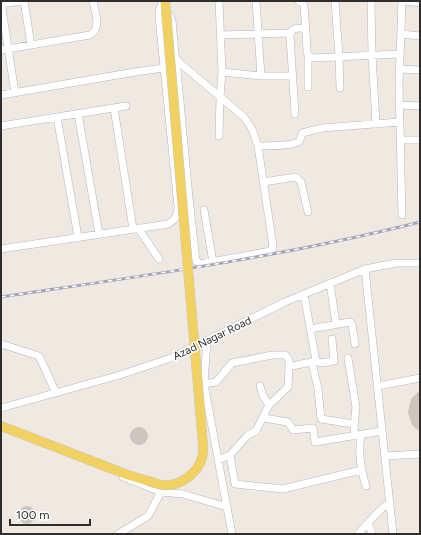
<svg xmlns="http://www.w3.org/2000/svg" width="421" height="535" font-family="Figtree,sans-serif">
<rect width="100%" height="100%" fill="#efe9e1"/>
<path fill="#cbc7bf" d="M420,390V432L412,425L408,412L411,399Z
M130 436a9 9 0 1 1 18 0a9 9 0 1 1-18 0Z
M18 515a9 9 0 1 1 18 0a9 9 0 1 1-18 0Z"/>
<g fill="none" stroke-linecap="round" stroke-linejoin="round">
<g stroke="#b4b7c1" stroke-width="8">
<path id="minor" d="M24,1L31,45
M219,1L222,72L220,97L219,136
M256,1L261,76
M299,1L303,3L304,6L306,32
M335,1L339,56L340,88
M371,1L372,55L376,124
M402,1L399,84L402,215
M406,1L420,3
M1,2L15,93
M1,4L21,1
M166,11L172,20L175,54L176,59L181,64L244,117L252,129L258,146L273,246L271,251L205,263L201,264L196,261L189,198L176,59
M401,34L420,36
M221,35L290,33
M1,50L90,35C102,28 95,12 93,1
M308,55V87
M399,69L420,70
M222,72L261,76H292
M1,95L135,72L164,68
M400,105L420,106
M114,108L133,229
M78,114L99,234
M295,114L290,36C290,28 298,27 305,29L306,32L307,52L308,55L312,58L400,54
M57,117L78,237
M1,126L126,106
M400,140H420
M258,146C267,145 290,147 298,142C301,140 301,137 302,133L322,128L400,122
M263,182L296,177L301,182L308,212
M204,210L213,262
M138,228L159,259
M1,249L168,224C175,220 178,216 178,207L159,17V11L163,1
M365,269L393,534
M330,283L336,324
M304,294L316,361
M310,329L350,322L352,324L355,344
M207,340L204,384L232,534
M1,344L39,356L56,393
M348,358L356,407L354,426L355,436
M312,362L318,389L321,419L354,424
M204,384L216,382L232,363L272,355H285L289,360V367
M260,386L263,396L269,405
M378,386L420,378
M1,408L120,375L171,358L285,302L365,269L396,263H420
M263,418L288,422L293,430L313,428L315,442L382,431
M361,435C358,453 360,468 366,486
M230,455L235,484L283,489L361,470
M385,456L420,454
M218,460L230,455L248,435L256,431L269,405L288,387L289,367L292,366L316,361L321,363L334,361L332,339
M123,477L161,492L183,494L227,507
M368,523L372,534
M118,534L148,516L161,492
M358,534C366,526 380,507 390,503"/>
</g>
<g stroke="#c9c9c9" stroke-width="10">
<path id="major" d="M165,1L166,11
M1,426L128,475L148,481"/>
</g>
<use href="#minor" stroke="#fff" stroke-width="7"/>
<use href="#major" stroke="#f2d163" stroke-width="9"/>
<g stroke="#a3a6b8" stroke-width="3">
<path id="rail" d="M1,297C141,276 282,257 420,222"/>
</g>
<use href="#rail" stroke="#fff" stroke-width="1.5" stroke-dasharray="4.5" stroke-linecap="butt"/>
<g stroke="#c9c9c9" stroke-width="10" stroke-linecap="butt">
<path id="major-bridge" d="M148,481C153,482 158,485 163,485C179,487 198,473 202,458C203,454 203,449 203,445L166,11"/>
</g>
<use href="#major-bridge" stroke="#f2d163" stroke-width="9"/>
</g>
<g text-anchor="middle" stroke-width="3" stroke-linejoin="round" paint-order="stroke">
<g font-size="11" fill="#2e2e2e" stroke="#fff">
<text transform="translate(212 338) rotate(-26)" y="4">Azad Nagar Road</text>
</g>
</g>
<rect width="421" height="535" fill="none" stroke="#2e2e2e" stroke-width="4"/>
<path d="M10 519v6h80v-6" fill="none" stroke="#2e2e2e" stroke-width="2"/>
<text x="16" y="519" font-size="12" fill="#2e2e2e" stroke="#ffffff" stroke-width="3" paint-order="stroke">100 m</text>
</svg>
